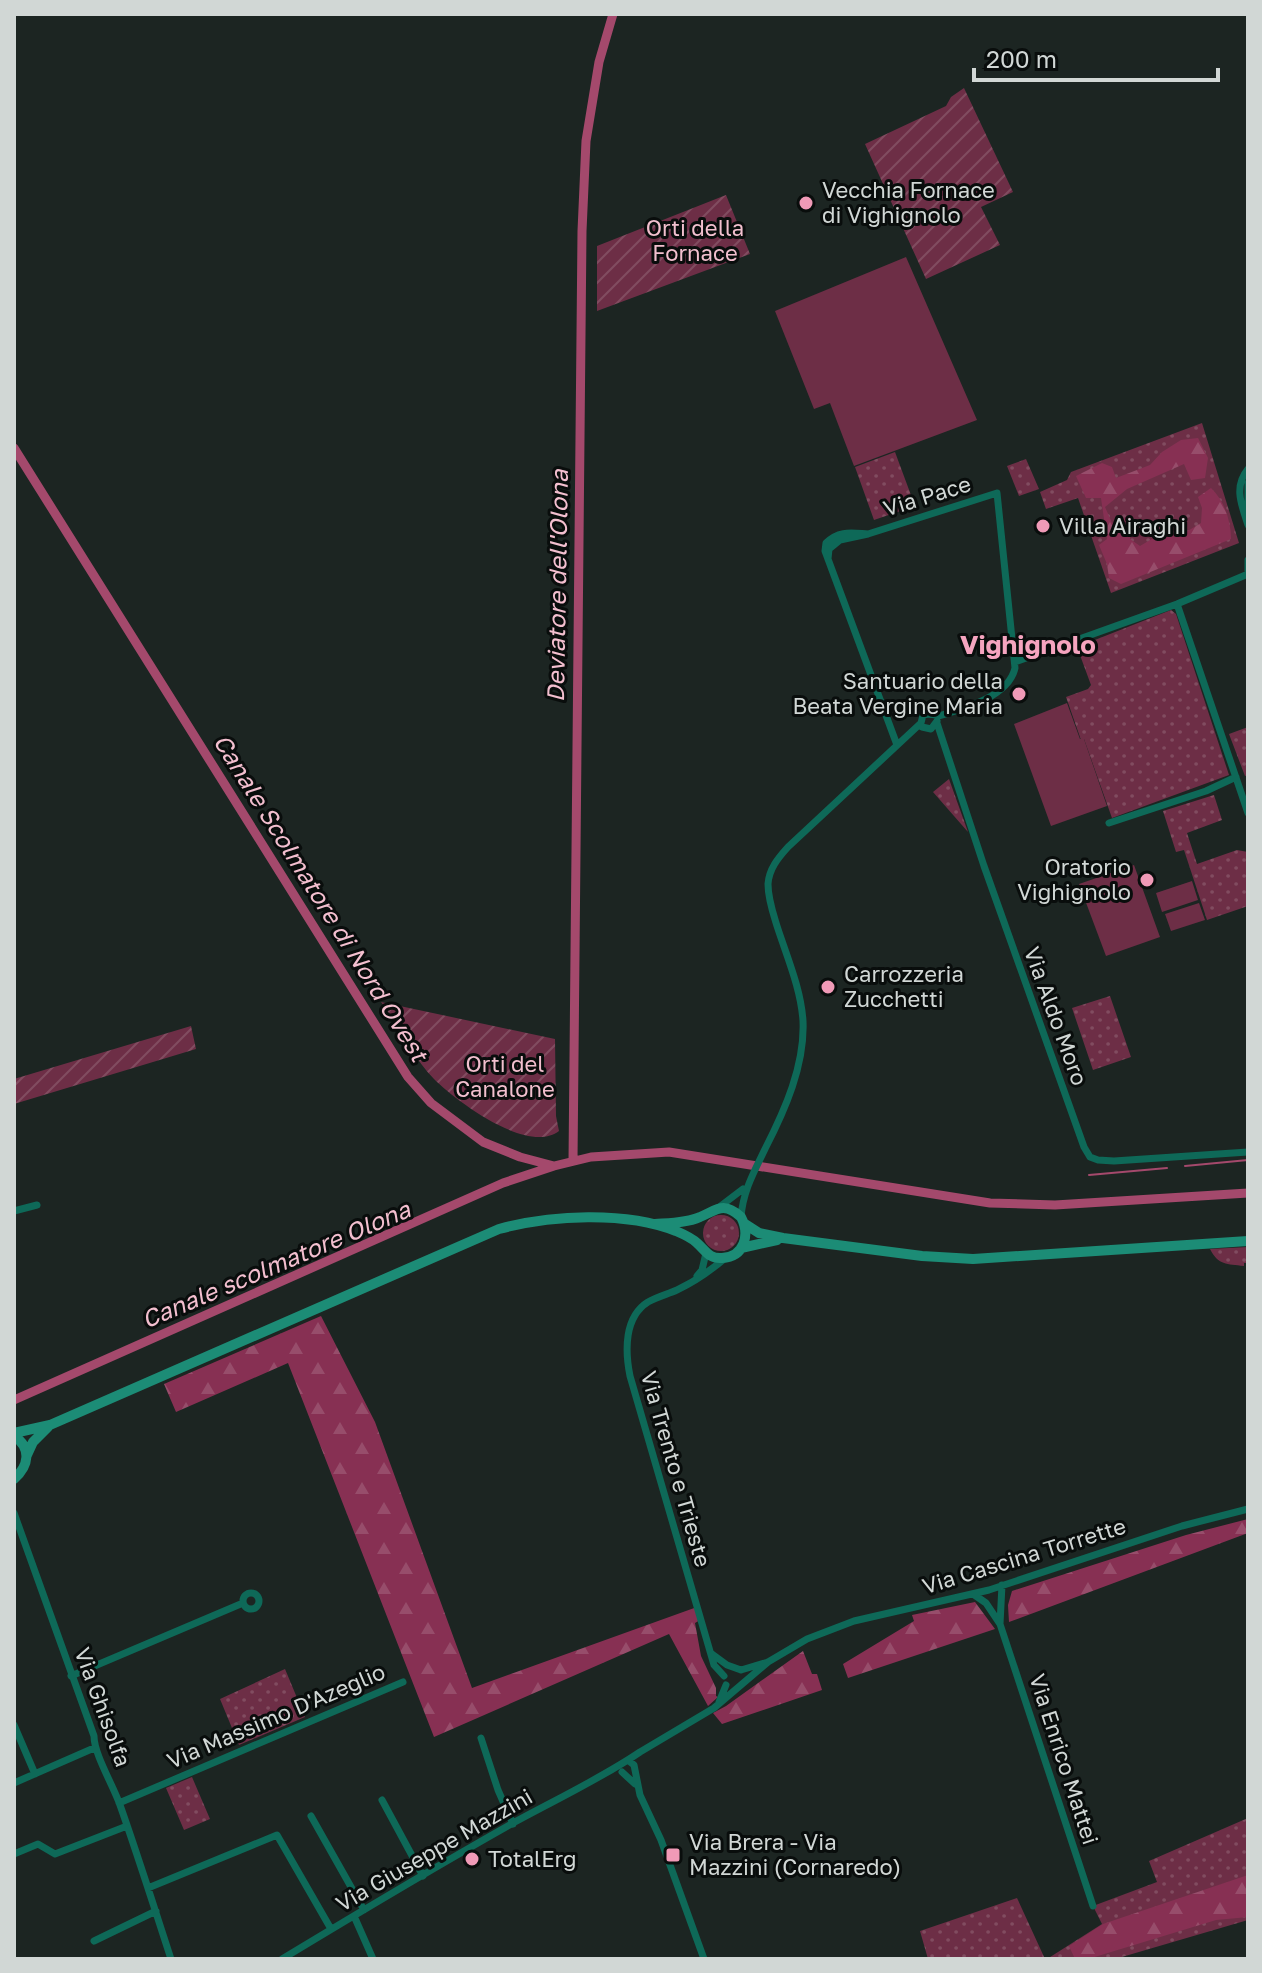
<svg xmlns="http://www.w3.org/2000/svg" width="1262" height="1973" font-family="'Golos Text',sans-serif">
<defs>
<pattern id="grass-dots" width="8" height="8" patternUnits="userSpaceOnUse" patternTransform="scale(2)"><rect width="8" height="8" fill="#6d2e46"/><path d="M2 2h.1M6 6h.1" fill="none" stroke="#814c60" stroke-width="1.8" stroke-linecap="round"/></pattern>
<pattern id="forest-firs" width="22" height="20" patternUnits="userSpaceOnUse" patternTransform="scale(2)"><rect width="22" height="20" fill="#873053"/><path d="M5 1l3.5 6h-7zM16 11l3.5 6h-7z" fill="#974d6b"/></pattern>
<pattern id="garden-furrows" width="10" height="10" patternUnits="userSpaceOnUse" patternTransform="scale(2)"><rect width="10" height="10" fill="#6d2e46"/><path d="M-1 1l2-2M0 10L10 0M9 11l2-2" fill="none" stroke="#814c60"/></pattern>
</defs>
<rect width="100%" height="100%" fill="#1c2522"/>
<path fill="url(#grass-dots)" d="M1202,423L1239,543L1111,593L1078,498L1046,509L1040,492L1067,480L1071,472Z
M895,452L915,506L874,520L855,467Z
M1026,459L1039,489L1019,496L1007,466Z
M1171,610L1176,614L1229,775L1112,818L1084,739L1081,740L1066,697L1088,689L1091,685L1077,647Z
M1248,727V775L1245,776L1229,734Z
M949,779L968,832L933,792Z
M1214,795L1222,820L1187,833L1197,864L1237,850L1248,852V906L1207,920L1184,850L1176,852L1163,811Z
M1110,996L1131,1057L1093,1070L1072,1008Z
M703 1233a18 18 0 1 1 36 0a18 18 0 1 1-36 0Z
M1248,1247V1263H1244V1266C1227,1264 1218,1265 1210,1249Z
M285,1669L305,1717L239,1745L220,1699Z
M192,1777L210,1819L184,1830L166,1788Z
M1248,1818V1920L1115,1959H1047L1102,1924L1093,1906L1157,1882L1149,1861Z
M1017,1898L1045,1959H928L920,1931Z"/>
<path fill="url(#forest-firs)" d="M1198,438L1208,458L1205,478L1191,480L1184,464L1127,489L1105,507L1112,523L1130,516V539L1140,546L1157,536L1181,535L1201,523L1202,508L1198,497L1211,488C1224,500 1231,521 1231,539L1121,584L1109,578L1107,564L1099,545L1107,539L1101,498H1086L1076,476L1102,463L1112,467L1116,478L1150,465L1162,452L1181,440Z
M321,1316L375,1422L472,1688L697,1607L700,1620L695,1623L701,1656L716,1688V1696L718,1697L708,1706L669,1634L434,1737L288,1363L176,1412L164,1384Z
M1248,1519V1533L1009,1622L1008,1605L1012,1591L1186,1535Z
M975,1602L995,1629L848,1678L843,1664L914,1621L912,1615Z
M803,1651L812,1674H817L822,1690L722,1724L713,1713L726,1706Z
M1248,1875V1917L1216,1920L1088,1959H1075L1069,1946L1103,1924Z"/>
<path fill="url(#garden-furrows)" d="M964,88L1013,192L981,207L1000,245L926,279L865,144L946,106L951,97Z
M726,195L750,254L597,311V246Z
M381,1002L555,1039L556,1116L559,1131C528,1155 456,1101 434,1079C412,1057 400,1026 381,1002Z
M191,1026L196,1049L14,1104V1079Z"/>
<path fill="#6d2e46" d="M906,257L977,420L854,466L830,403L814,409L775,311Z
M1067,703L1080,739H1084L1107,806L1051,826L1014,724Z
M1134,865L1160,937L1106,956L1079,884Z
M1192,881L1198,900L1162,912L1156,893Z
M1199,903L1205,920L1171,931L1165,914Z"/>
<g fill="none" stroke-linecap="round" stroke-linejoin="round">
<path stroke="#a4496c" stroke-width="2" d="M1185,1166L1248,1160
M1089,1175L1167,1168"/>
<path stroke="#a4496c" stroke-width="9" d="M14,448L408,1077L431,1103L483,1142L520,1157L554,1166L591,1157L669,1152L990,1203L1055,1205L1248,1193
M573,1161L582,231L586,141L599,62L613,14
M14,1400L503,1183L554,1166"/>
<path stroke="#0e6958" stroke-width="7" d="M1248,469C1233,487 1242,506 1248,525
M1248,483V504
M828,559L829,549L840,540L868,534C852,533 839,530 826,543L825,551L897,745
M1248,560V571
M1177,604L1248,813
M1015,662L1177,604L1248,574
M937,723L984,866L1084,1147L1090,1157L1098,1160L1114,1161L1248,1152
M922,727L931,729L937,721
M1109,823L1206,791L1236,777
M718,1208L743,1189
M14,1211L37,1205
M741,1217C743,1191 754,1172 765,1149C785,1110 805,1065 803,1021C801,989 787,957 777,926C773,913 768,899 768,884C769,869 778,858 788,847L921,723L923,715C932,712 933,717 942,715C966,708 1009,696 1015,668L997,493L868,534
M697,1276L702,1270L706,1253
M14,1513L94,1736C94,1754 113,1785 120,1805C138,1856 154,1907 171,1959
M1002,1585L1000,1624L1093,1906
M243 1601a8 8 0 1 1 16 0a8 8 0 1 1-16 0Z
M973,1594L986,1603L1000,1624
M712,1654L727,1665L741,1670
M741,1670L768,1662L807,1639L854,1621L989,1590L1182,1526L1248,1509
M71,1676L243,1603
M724,1676L714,1665L630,1376C625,1351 624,1317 648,1302C657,1297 668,1294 677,1290C694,1282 710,1271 724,1259
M719,1702L726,1685
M14,1725L35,1774
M481,1738L498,1790L513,1824
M629,1761L634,1765L640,1795L661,1840L704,1959
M622,1772L635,1784
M14,1783L94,1748
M382,1800L423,1876
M119,1803L403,1682
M311,1816L364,1910
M14,1854L38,1844L55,1854L127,1826
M148,1888L277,1835L331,1929
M354,1916L373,1959
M94,1941L156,1911
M282,1959C358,1913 435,1867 513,1823C555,1800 602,1778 640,1752L714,1708L768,1662"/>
<path stroke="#1c8c76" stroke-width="10" d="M745,1224L759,1233L783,1238L922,1256L973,1259L1248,1241
M741,1248L777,1240
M14,1433L50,1425L499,1229C551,1215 625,1211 676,1231C683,1234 692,1238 697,1243C706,1251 709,1259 722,1258C745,1257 750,1234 741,1217C723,1201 717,1210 700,1217C687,1223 669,1223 655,1224
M14,1436C32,1448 29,1466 14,1479
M27,1455L33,1442L48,1427"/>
</g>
<g fill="#f09ab7" stroke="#090d0c" stroke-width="3">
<circle cx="806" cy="203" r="8"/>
<circle cx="1043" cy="526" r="8"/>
<circle cx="1019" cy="694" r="8"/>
<circle cx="1147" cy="880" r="8"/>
<circle cx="828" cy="987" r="8"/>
<rect x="665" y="1847" width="16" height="16" rx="4"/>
<circle cx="472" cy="1859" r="8"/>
</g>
<g text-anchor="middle" stroke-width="6" stroke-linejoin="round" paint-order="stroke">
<g font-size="22" fill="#d1d7d5" stroke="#090d0c" text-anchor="start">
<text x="822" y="198">Vecchia Fornace<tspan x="822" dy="25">di Vighignolo</tspan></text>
<text x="1059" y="534">Villa Airaghi</text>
<text x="1003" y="689" text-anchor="end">Santuario della<tspan x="1003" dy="25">Beata Vergine Maria</tspan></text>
<text x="1131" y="875" text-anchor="end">Oratorio<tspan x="1131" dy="25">Vighignolo</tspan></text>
<text x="844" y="982">Carrozzeria<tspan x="844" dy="25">Zucchetti</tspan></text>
<text x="689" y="1850">Via Brera - Via<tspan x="689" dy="25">Mazzini (Cornaredo)</tspan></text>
<text x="488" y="1867">TotalErg</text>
</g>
<g font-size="22" fill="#f2bfce" stroke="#090d0c">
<text x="695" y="236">Orti della<tspan x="695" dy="25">Fornace</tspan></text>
<text x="505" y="1072">Orti del<tspan x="505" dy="25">Canalone</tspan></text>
</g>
<g font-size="22" fill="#d1d7d5" stroke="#090d0c">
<text transform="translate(927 496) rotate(-17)" y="8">Via Pace</text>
<text transform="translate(1056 1016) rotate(70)" y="8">Via Aldo Moro</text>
<text transform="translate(676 1469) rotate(74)" y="8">Via Trento e Trieste</text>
<text transform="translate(1024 1556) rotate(-17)" y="8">Via Cascina Torrette</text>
<text transform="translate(103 1707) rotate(70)" y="8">Via Ghisolfa</text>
<text transform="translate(276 1716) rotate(-23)" y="8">Via Massimo D'Azeglio</text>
<text transform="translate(1064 1759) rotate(72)" y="8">Via Enrico Mattei</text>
<text transform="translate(434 1850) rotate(-30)" y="8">Via Giuseppe Mazzini</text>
</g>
<g font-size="24" font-style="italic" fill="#f3bfcf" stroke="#090d0c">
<text transform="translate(558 586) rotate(-89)" y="8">Deviatore dell'Olona</text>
<text transform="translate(320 898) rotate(58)" y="8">Canale Scolmatore di Nord Ovest</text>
<text transform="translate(276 1265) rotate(-23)" y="8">Canale scolmatore Olona</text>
</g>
<g font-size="26" font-weight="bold" fill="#f5a4bf" stroke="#090d0c">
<text x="1028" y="654">Vighignolo</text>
</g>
</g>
<rect width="1262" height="1973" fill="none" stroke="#d1d7d5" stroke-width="32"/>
<path d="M974 68v12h244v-12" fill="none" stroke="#d1d7d5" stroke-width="4"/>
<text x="986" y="68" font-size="24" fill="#d1d7d5" stroke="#090d0c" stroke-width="6" paint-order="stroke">200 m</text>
</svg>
